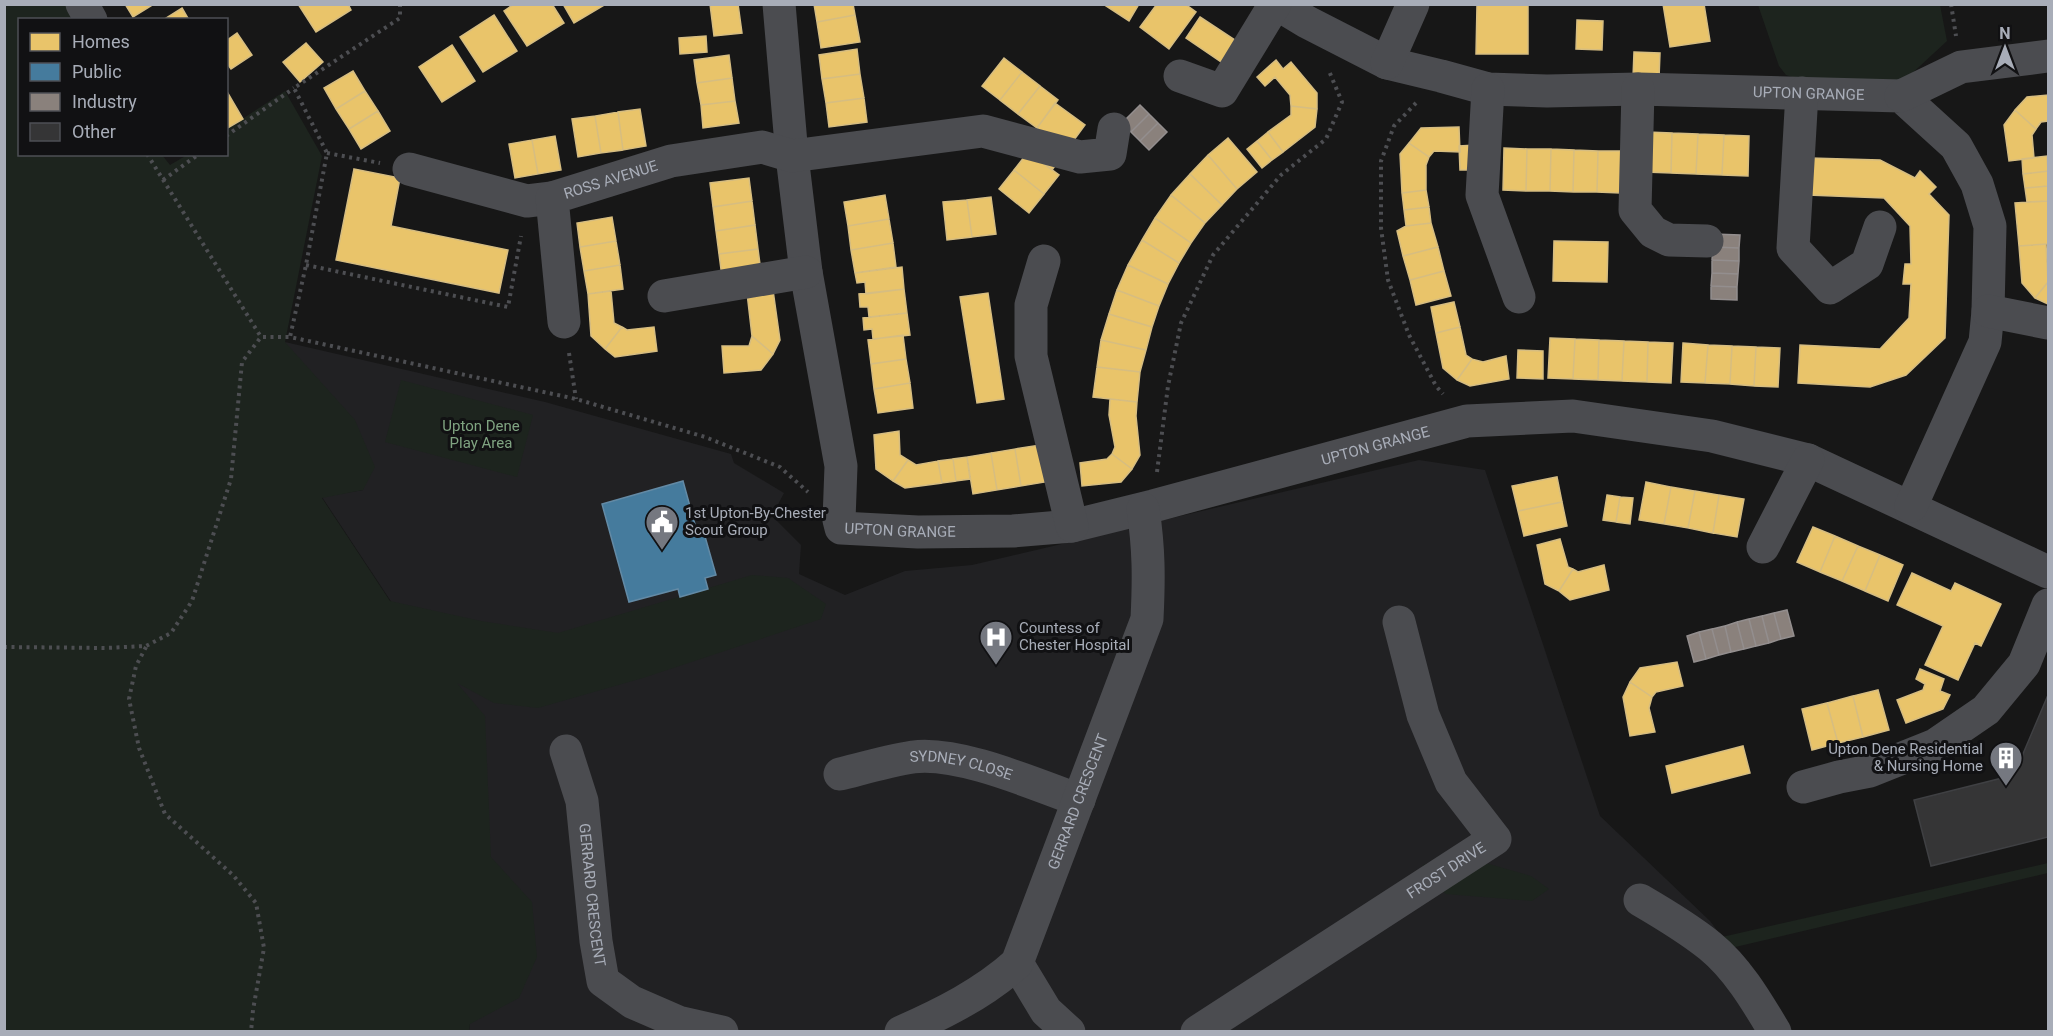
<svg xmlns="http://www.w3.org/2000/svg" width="2053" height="1036" font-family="Roboto,sans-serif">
<rect width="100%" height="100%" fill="#171717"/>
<path fill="#212123" d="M285,342L545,402L731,454L734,463L784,493L772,516L801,545L799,574L845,595L905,571L972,565L1419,460L1485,470L1600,816L1710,921L1792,1031H469L491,857L400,615L322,497L363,490Z"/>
<path fill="#1d241e" d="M5,5H68L78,19L20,20V154L162,155L170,165L187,155L226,154L227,129L285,91L322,156L285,342L355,420L375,467L363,490L322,498L390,601L481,621L558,633L752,575L788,578L826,604L821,619L643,678L538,708L494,703L457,683L485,716L491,857L532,902L537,957L519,998L470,1024L469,1031L5,1032Z
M1758,5H1940L1947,41L1907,78L1891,81L1795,78L1786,75L1779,66Z
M401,380L533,415L517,477L385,442Z
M1446,857L1489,864L1531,876L1549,889L1532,901L1446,894L1424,877L1423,865Z
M2048,863V873L1731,948L1722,937Z"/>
<path fill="#e9c46a" stroke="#d6bd81" stroke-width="1.5" d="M125,4H154L133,17Z
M298,4H348L351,10L316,32Z
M514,4H552L564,23L527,46L504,11Z
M563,4H606L574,23Z
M710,4H738L742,33L714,36Z
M814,4H853L855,15L817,22Z
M1103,4H1139L1129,21Z
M1157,4H1185L1196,12L1169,49L1140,27Z
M1663,4H1704L1710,41L1670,47Z
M1477,5H1528V54H1476Z
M182,8L189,20H163Z
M494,15L517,51L483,72L460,37Z
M855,15L860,42L821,48L817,22Z
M1200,17L1241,44L1227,66L1186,38Z
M1577,20L1603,21L1602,50L1576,49Z
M237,33L252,55L231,69L226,62V41Z
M706,36L707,52L680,54L679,38Z
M306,43L323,62L300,82L283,62Z
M452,45L475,81L442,102L419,67Z
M857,49L860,74L822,79L819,55Z
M1634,52L1660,53L1659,78L1633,77Z
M729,55L732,78L697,83L694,60Z
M1004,58L1022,72L1000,100L982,86Z
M1276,60L1283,69L1291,62L1317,93V109L1291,106L1290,95L1275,77L1265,86L1257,77Z
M353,71L365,91L336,109L324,88Z
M1022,72L1040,86L1018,114L1000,100Z
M860,74L864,98L826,103L822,79Z
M732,78L735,101L701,105L697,83Z
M1040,86L1058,100L1037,128L1018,114Z
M226,90L243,119L226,129Z
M365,91L378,111L349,129L336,109Z
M2048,95V121L2041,122L2036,129L2015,110L2027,97Z
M864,98L867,122L829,127L826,103Z
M735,101L739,123L703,128L701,105Z
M1055,103L1085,125L1052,170L1028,152L1043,133L1037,128Z
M1291,106L1317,109L1315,127L1283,152L1268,132L1291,115Z
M640,109L646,146L623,150L618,112Z
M2015,110L2036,129L2032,135L2034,158L2009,161L2004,125Z
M378,111L390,131L361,149L349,129Z
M618,112L623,150L601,153L595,116Z
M595,116L601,153L578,157L572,119Z
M1459,127L1460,152L1434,151L1429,157L1409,143L1421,128Z
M1268,132L1283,152L1272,160L1257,141Z
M1647,132L1672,133L1671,173L1645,172Z
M1672,133L1698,134L1696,174L1671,173Z
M1698,134L1724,135L1722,175L1696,174Z
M1724,135L1749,136L1748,176L1722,175Z
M555,136L561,170L538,174L532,140Z
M1228,138L1257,172L1237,189L1208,155Z
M532,140L538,174L515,178L509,144Z
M1257,141L1272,160L1262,168L1247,149Z
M1409,143L1429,157L1426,165V190L1402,193L1400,154Z
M1476,145L1477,170H1460L1459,146Z
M1504,148L1527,149L1526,191L1503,190Z
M1527,149H1551L1550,191H1526Z
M1551,149L1574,150L1573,192L1550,191Z
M1574,150L1598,151L1597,192H1573Z
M1598,151H1621L1620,193L1597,192Z
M1028,152L1059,175L1044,194L1014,170Z
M1208,155L1237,189L1222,205L1190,174Z
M2047,156L2048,171L2023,174L2022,159Z
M1810,158L1880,160L1915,178L1920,171L1936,187L1929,194L1949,215L1945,338L1906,375L1870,387L1798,383L1800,345L1880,349L1909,318L1911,284H1903L1905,264H1911L1910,226L1884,198L1808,195Z
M354,169L400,178L391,226L508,250L499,293L336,260Z
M1014,170L1044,194L1029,213L999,189Z
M2048,171V186L2025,188L2023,174Z
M1190,174L1222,205L1205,223L1171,195Z
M749,178L752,201L713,207L710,183Z
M2048,186V201L2027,202L2025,188Z
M1426,190L1429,207L1404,210L1402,193Z
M885,195L889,219L848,226L844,202Z
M1171,195L1205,223L1191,243L1155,218Z
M991,197L996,234L972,237L967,200Z
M967,200L972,237L947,240L943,202Z
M752,201L755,225L716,231L713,207Z
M2048,201V244L2019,246L2015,203Z
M1429,207L1431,223L1406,226L1404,210Z
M612,217L616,241L580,247L577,223Z
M1155,218L1191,243L1179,263L1142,240Z
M889,219L893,243L851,250L848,226Z
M1431,223L1438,247L1403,256L1397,231L1406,226Z
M755,225L758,249L719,254L716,231Z
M1142,240L1179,263L1168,284L1128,265Z
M616,241L620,265L584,271L580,247Z
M1554,241L1608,242L1607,282L1553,281Z
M893,243L896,267L855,273L851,250Z
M2046,244L2048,282L2035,298L2022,283L2019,246Z
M1438,247L1444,271L1410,280L1403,256Z
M758,249L761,272L722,277L719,254Z
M620,265L623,289L588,294L584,271Z
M1128,265L1168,284L1159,306L1117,290Z
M902,267L904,289L866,294L865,282L857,283L855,273Z
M1444,271L1451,296L1416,305L1410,280Z
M2048,282V304L2035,298Z
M904,289L907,313L869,317L868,307H860L859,294Z
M773,290L780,340L773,354L752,336L747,293Z
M1117,290L1159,306L1152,327L1109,314Z
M611,291L614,323L622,327L605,349L591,336L588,294Z
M988,293L1004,399L977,403L960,297Z
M1454,302L1460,327L1436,333L1431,307Z
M907,313L910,335L873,339L872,329L864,330L863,318Z
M1109,314L1152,327L1146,350L1101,340Z
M622,327L627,330L654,327L657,351L615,357L605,349Z
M1460,327L1466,355L1472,359L1457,380L1443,368L1436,333Z
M903,335L906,359L871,364L868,340Z
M752,336L773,354L761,370L724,373L722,346H749Z
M1550,338L1575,339L1573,379L1548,378Z
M1575,339L1599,340L1598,380L1573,379Z
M1101,340L1146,350L1140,372L1097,367Z
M1599,340L1624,341L1622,381L1598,380Z
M1624,341L1648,342L1647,382L1622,381Z
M1648,342L1673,343L1671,383L1647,382Z
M1683,343L1708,345L1705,383L1681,382Z
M1708,345L1732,346L1730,384L1705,383Z
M1732,346L1756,347L1754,386L1730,384Z
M1756,347L1780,348L1778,387L1754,386Z
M1518,350L1543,351V379L1517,378Z
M1506,356L1509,379L1470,386L1457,380L1472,359L1483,362Z
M906,359L910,383L874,389L871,364Z
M1097,367L1140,372L1137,402L1093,397Z
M910,383L913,408L878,413L874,389Z
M1110,399L1137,402L1136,416L1140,455L1132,469L1112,454L1115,447L1109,415Z
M899,431L900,455L908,460L893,481L876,469L874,435Z
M1040,445L1045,482L1021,486L1015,449Z
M1015,449L1021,486L997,490L991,453Z
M991,453L997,490L973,494L967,457Z
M1112,454L1132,469L1121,482L1082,486L1080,463L1107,459Z
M967,457L970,479L956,481L953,459Z
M953,459L956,481L942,483L938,461Z
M908,460L916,465L938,461L942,483L905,488L893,481Z
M1557,477L1562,502L1518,511L1512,486Z
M1646,482L1671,487L1664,524L1639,520Z
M1671,487L1695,491L1688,528L1664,524Z
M1695,491L1719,495L1713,533L1688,528Z
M1607,495L1620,497L1616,522L1603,520Z
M1719,495L1744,499L1737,537L1713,533Z
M1620,497L1633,498L1630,524L1616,522Z
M1562,502L1567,526L1524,536L1518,511Z
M1813,527L1835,536L1820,572L1797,562Z
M1835,536L1858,546L1842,581L1820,572Z
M1560,539L1568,567L1573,569L1559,591L1545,584L1537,545Z
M1858,546L1880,555L1865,591L1842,581Z
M1880,555L1903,565L1888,601L1865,591Z
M1604,565L1609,590L1570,600L1559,591L1573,569L1578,572Z
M1912,573L1951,591L1955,583L2001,604L1981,646L1975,643L1958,680L1925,665L1943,626L1897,605Z
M1677,662L1683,686L1656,692L1652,697L1630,682L1640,668Z
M1920,669L1944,679L1940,691L1950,695L1943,709L1906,723L1897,700L1923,690L1925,684L1916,679Z
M1630,682L1652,697L1649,708L1655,732L1630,736L1623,697Z
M1878,690L1889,730L1863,737L1853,696Z
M1853,696L1863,737L1838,743L1827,703Z
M1827,703L1838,743L1812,750L1802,709Z
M1743,746L1750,773L1672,793L1666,766Z"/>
<path fill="#457b9d" stroke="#638aa5" stroke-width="1.5" d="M683,481L696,528L702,526L716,575L705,578L708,589L680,597L678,589L629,602L602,504Z"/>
<path fill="#8a817c" stroke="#938e8e" stroke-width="1.5" d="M1140,105L1149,114L1131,132L1122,123Z
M1149,114L1158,123L1140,141L1131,132Z
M1158,123L1167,132L1149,150L1140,141Z
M1713,234L1740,235L1739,248L1713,247Z
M1713,247L1739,248V261L1712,260Z
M1712,260L1739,261L1738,274L1712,273Z
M1712,273L1738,274L1737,287L1711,286Z
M1711,286L1737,287V300L1711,299Z
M1787,610L1794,636L1781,639L1774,613Z
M1774,613L1781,639L1769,643L1762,616Z
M1762,616L1769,643L1756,646L1749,619Z
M1749,619L1756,646L1744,649L1737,622Z
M1737,622L1744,649L1731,652L1725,626Z
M1725,626L1731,652L1719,655L1712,629Z
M1712,629L1719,655L1706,659L1699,632Z
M1699,632L1706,659L1694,662L1687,636Z"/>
<path fill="#353536" stroke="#3f4043" stroke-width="1.5" d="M2048,695V837L1931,866L1914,800L2014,775Z"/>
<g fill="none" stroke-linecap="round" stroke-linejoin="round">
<path stroke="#4d4e52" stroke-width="4" stroke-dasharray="3 4.5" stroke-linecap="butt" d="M400,4V18L294,88L327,153L306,265L290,337L576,399L705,437L780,467L808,492
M1951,4L1956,36
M1416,103L1394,126L1381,161V228L1388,280L1409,335L1436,386L1443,394
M226,136L294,88
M327,153L380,163
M147,154L261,337
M163,180L199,154
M306,265L508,307L521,236
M569,353L576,399
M1157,472L1168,386L1181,323L1213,255L1281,175L1326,139L1342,102L1329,71
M4,647L106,648L146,646L171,633L192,601L231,479L242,362L261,337H290
M146,647L136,666L129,699L139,748L165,814L233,875L256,903L264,948L253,1010L251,1032"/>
<g stroke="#4b4c50" stroke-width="33">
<path d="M82,4L91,20"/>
<path id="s1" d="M779,4L792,156L806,272L841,466L839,520L841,528L918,532L1013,531L1072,526L1153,506L1467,421L1573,416L1712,436L1808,460L2048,572"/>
<path id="s2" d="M1277,4L1307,22L1387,63L1441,76L1488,89L1547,91L1638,89L1901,96L1956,146L1977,184L1990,226L1988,311L1985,342L1911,506"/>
<path d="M1387,63L1413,4"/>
<path d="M1180,76L1222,91L1275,4"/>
<path d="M1488,89L1482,195L1519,297"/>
<path d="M1638,89L1635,210L1653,232L1669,240L1707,241"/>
<path d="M1802,93L1793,248L1830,288L1867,264L1880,227"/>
<path d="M1901,96L1961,67L2048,56"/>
<path d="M409,169L527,201L552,198"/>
<path d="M1044,261L1031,305V356L1072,526"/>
<path d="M664,296L806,272"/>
<path d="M1988,311L2048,323"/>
<path id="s3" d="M564,322L552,198L671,161L762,147L792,156L983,131L1080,157L1110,154L1114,129"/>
<path d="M1763,547L1808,460"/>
<path id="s4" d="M566,751L582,801L596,941L603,981L632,1002L678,1022L722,1032"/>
<path id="s5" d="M840,774C864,768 888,761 913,757C959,751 1034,784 1079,800"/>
<path d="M1803,787L1839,777L1870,771L1935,745L1986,710L2024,664L2048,605"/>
<path d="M1640,900C1664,914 1689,929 1710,946C1738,969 1757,1002 1775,1032"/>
<path d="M1017,963L1046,1011L1069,1032"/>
<path id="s6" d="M901,1032C942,1014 984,993 1017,963L1147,619C1149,578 1149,549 1143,509"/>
<path id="s7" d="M1197,1032L1495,839L1451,782L1423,715L1399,622"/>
</g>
</g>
<defs>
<g id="civic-pin" transform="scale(1.725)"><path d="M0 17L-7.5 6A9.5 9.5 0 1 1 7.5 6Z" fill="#757880" stroke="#111113"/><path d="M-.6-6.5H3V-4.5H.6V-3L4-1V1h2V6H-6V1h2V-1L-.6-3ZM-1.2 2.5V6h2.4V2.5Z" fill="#fff"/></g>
<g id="hospital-pin" transform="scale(1.725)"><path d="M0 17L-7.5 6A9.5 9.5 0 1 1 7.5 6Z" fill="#757880" stroke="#111113"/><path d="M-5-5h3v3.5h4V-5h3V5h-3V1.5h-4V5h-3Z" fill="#fff"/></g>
<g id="building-pin" transform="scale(1.725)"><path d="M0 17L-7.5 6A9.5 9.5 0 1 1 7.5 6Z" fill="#757880" stroke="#111113"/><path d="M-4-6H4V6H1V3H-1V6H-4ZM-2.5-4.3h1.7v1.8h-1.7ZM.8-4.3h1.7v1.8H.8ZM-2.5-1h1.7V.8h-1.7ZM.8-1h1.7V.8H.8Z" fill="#fff"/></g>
</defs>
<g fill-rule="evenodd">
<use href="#civic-pin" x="662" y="522"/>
<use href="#hospital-pin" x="996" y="637"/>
<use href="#building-pin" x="2006" y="758"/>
</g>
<g text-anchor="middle" stroke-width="6" stroke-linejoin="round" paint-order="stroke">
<g font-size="15" fill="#a8adb8" stroke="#111113">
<text dy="5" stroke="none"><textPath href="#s2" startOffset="550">UPTON GRANGE</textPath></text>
<text dy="5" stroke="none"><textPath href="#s3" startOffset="186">ROSS AVENUE</textPath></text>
<text dy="5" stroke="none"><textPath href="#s1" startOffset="1074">UPTON GRANGE</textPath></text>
<text dy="5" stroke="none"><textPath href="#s1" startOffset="588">UPTON GRANGE</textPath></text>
<text dy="5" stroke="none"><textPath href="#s5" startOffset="124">SYDNEY CLOSE</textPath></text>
<text dy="5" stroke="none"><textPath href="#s6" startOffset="308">GERRARD CRESCENT</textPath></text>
<text dy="5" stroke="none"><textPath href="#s7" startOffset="297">FROST DRIVE</textPath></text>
<text dy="5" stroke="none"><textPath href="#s4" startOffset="147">GERRARD CRESCENT</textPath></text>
</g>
<g font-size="15" fill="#7fa381" stroke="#111113">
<text x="481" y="431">Upton Dene<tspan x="481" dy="17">Play Area</tspan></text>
</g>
<g font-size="15" fill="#a8adb8" stroke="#111113" text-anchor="start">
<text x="685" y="518">1st Upton-By-Chester<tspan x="685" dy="17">Scout Group</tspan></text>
<text x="1019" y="633">Countess of<tspan x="1019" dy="17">Chester Hospital</tspan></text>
<text x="1983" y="754" text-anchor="end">Upton Dene Residential<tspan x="1983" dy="17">&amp; Nursing Home</tspan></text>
</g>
</g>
<rect width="2053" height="1036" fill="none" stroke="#a8adb8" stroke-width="12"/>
<rect x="18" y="18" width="210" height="138" fill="#111113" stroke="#4d4f55" stroke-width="1.5"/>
<rect x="30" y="33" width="30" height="18" fill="#e9c46a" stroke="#4d4f55" stroke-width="1.5"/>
<text x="72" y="48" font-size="18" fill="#a8adb8">Homes</text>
<rect x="30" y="63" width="30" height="18" fill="#457b9d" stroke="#4d4f55" stroke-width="1.5"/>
<text x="72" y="78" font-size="18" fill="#a8adb8">Public</text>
<rect x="30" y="93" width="30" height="18" fill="#8a817c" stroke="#4d4f55" stroke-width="1.5"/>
<text x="72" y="108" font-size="18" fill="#a8adb8">Industry</text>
<rect x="30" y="123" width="30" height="18" fill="#353536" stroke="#4d4f55" stroke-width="1.5"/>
<text x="72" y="138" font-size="18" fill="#a8adb8">Other</text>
<g transform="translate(2005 48)" stroke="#111113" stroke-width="4.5" paint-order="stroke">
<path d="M0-4.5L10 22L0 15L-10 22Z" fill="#a8adb8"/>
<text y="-9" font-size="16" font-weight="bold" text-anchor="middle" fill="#a8adb8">N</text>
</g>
</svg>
